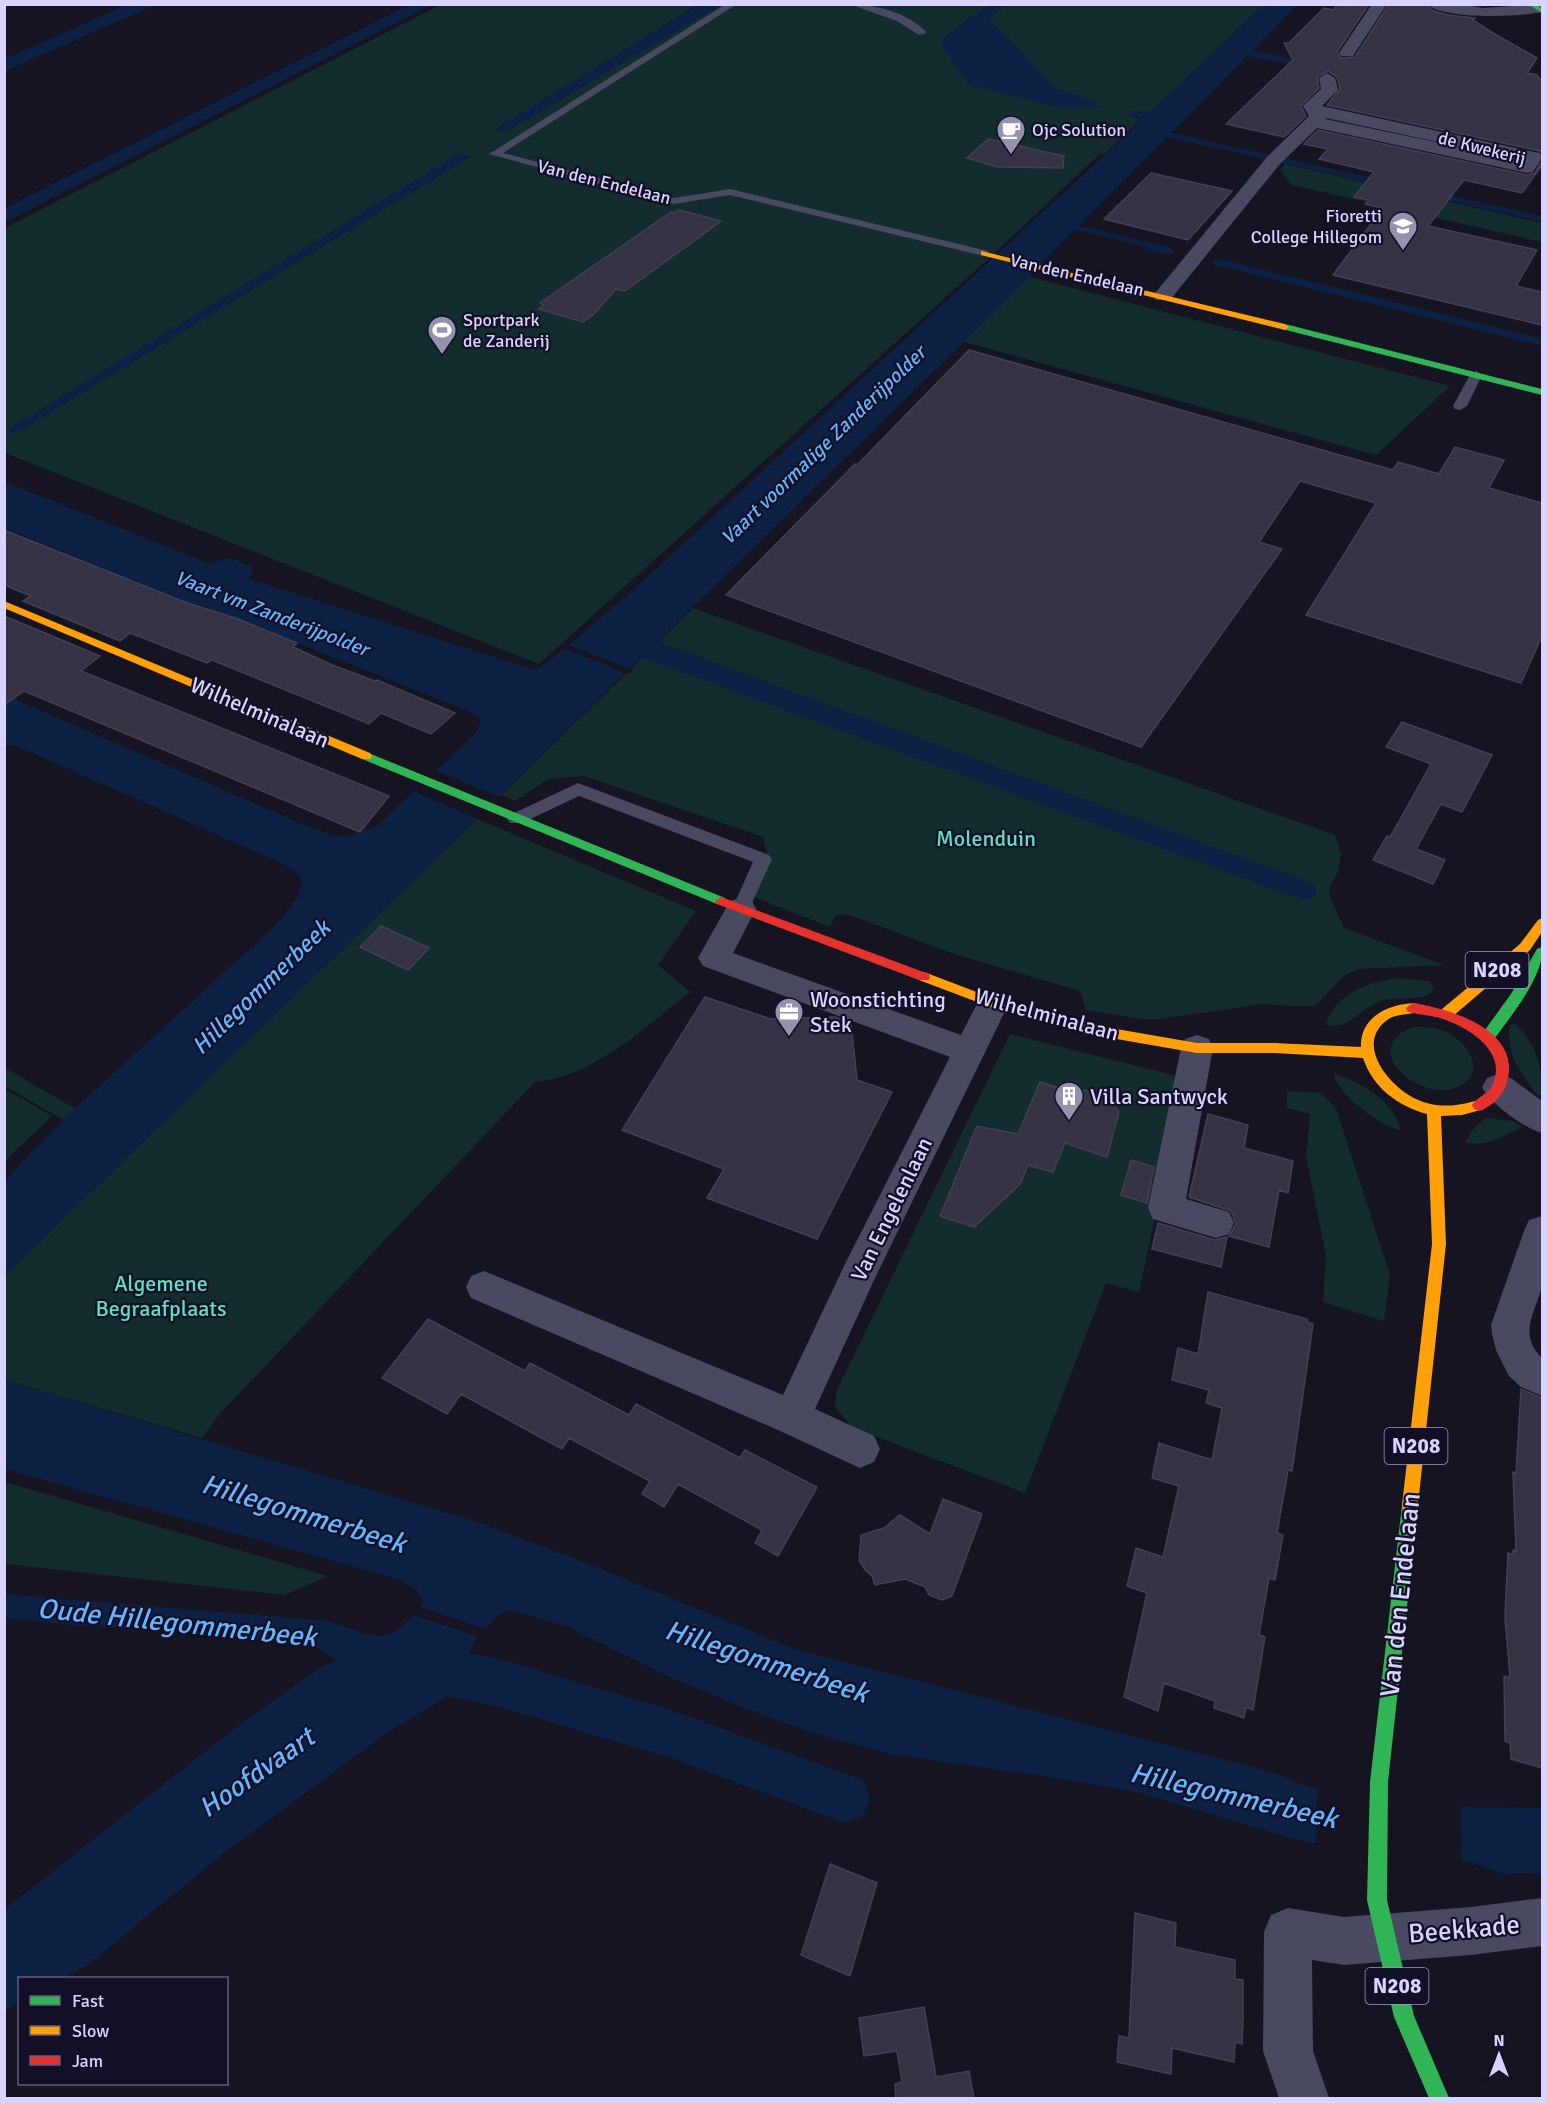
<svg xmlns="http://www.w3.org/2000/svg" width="1547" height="2103" font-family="Signika,sans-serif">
<rect width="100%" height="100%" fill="#161421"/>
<path fill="#132c2d" d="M440,5H1263L1154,109C1136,122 1121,139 1104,154L1101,153L987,260L539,664L5,453V228Z
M1285,164L1542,223V242L1292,185L1280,170Z
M1027,276L1450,386L1376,455L964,342Z
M693,608L1335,835L1341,854L1338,872L1331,884L1329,895L1344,928L1444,965L1359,969L1345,975L1315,1006H1290L1263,1004L1159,1019H1142L1086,1010L1080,991L951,953L858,918L841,914L834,918L830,927L751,896L768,859L763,837L584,776L548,779L515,801L501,795Z
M477,819L696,911L658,965L690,992C647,1026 591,1078 535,1082L216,1418L202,1438L5,1380V1275Z
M1398,978L1429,981L1434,988L1432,992C1419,1003 1397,995 1381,1001C1361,1008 1349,1030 1326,1025C1334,993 1370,982 1398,978Z
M1514,1023C1535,1042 1544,1067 1541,1095H1537C1520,1070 1506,1057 1510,1025Z
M1412,1027C1424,1027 1434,1027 1444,1031C1466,1039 1488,1071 1460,1086C1425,1106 1355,1051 1412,1027Z
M1010,1034L1185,1078L1139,1292L1106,1283L1025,1493L853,1428L835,1407L837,1390Z
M5,1068L76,1109L63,1120L5,1086Z
M1334,1073C1361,1083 1393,1100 1401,1130C1384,1129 1333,1091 1334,1073Z
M5,1089L52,1116L5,1161Z
M1287,1091L1321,1093L1336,1108L1390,1275L1384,1321L1323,1302L1326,1255L1306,1157L1310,1114L1287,1108Z
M1486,1118L1513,1121L1522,1127C1507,1135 1482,1149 1465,1142L1474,1128Z
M4,1482H5L328,1576L285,1595L5,1564Z"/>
<path fill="#0d2144" d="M129,4L155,5L5,71V59Z
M698,4L721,5L506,132L494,130Z
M409,5H431L5,222V208Z
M988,5H1006L989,18L1054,87L1094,102L1098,108H1059L968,84L941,43V39Z
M1263,5H1297L1253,50L1326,66L1322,71L1247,56L964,342L660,639L661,642L729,668L1306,881L1315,886L1316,893L1311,900L1300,899L649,660L639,659L364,929L5,1275V1181C72,1105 152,1041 226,970C251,947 294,915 303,882L298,874L284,864L14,745H5V695L302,824L331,835L347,837L376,827L477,732L481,721L478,715L207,607L178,599L5,528V482L211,564C227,554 236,560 252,566L253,571L249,579L535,670L548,662L629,594L1135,127L1139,119L1129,115V111H1151L1154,109Z
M458,154L470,157L15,434L5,431Z
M5,1380L471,1520L579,1560L795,1649L1272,1772L1312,1788L1467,1807L1542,1808V1873L1503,1874L1468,1861L1305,1842L1141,1793L1064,1779L890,1754L810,1732L744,1708L668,1676L568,1627L510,1610L498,1615L476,1639L446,1697L388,1732L224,1853L89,1964L63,1978H20L19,2002L5,2011V1909L230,1732L322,1666L336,1661C326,1650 311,1645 296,1642C280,1640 262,1641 246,1638C166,1627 85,1629 5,1618V1594L328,1621C380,1638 387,1649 424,1602L415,1589L401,1580L5,1469Z"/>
<path fill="#161421" d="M566,644L633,670L628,674L561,647Z
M432,769L502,798L480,820L410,790Z
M417,1606L489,1630L482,1638L411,1614Z
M1318,1786L1461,1803L1462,1864L1315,1847Z"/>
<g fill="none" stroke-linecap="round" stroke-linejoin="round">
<path stroke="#0d2144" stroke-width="5" d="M1169,135L1379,182
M1436,195L1542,219
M1075,227L1156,247"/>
<path stroke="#0d2144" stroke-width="7" d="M1150,246L1170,251
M1217,262L1542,342"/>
<path fill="#0d2144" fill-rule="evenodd" d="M410,1641L500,1659L668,1709L863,1780L870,1798L863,1816L845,1823L668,1757L500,1707L410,1689L393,1682L386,1665L393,1648Z"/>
</g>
<path fill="#343243" stroke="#433f54" stroke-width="1.5" d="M1338,4H1369L1337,52L1341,58L1355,57L1389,4H1425L1434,11L1448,15L1475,18L1473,20L1493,33L1537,58L1527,73L1537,75L1542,82V153L1540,151L1327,105L1340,89L1337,77L1328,71L1317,77L1319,88L1301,106L1306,116L1284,137L1226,124L1293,60L1284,43H1289L1324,8L1333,10Z
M1318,130L1527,175L1535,173L1542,161V165L1522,193L1464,180L1428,226L1537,250L1516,286L1542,292V325L1333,275L1383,208L1365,204L1369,200L1354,197L1374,172L1319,159L1328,149L1304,144Z
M988,139L1064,156L1063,168L997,167L967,158Z
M1151,173L1232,191L1188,240L1104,219Z
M679,210L721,221L625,291L616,289L593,315L583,322L539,309L544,305L540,303L671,212L675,213Z
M969,350L1393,470L1398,462L1439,474L1455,447L1504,460L1489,488L1542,503V636L1521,683L1306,615L1376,503L1300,481L1259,542L1282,549L1141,747L726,595L855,464H858Z
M4,530L182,601L238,619L297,643L293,647L332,665L375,681L377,680L455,713L431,734L381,713L369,724L212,660L207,663L130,633L120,641L23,601L31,596L4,585Z
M4,616L100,656L81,671L389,796L360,832L24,691L4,705Z
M1402,722L1492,755L1462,812L1441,804L1416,849L1445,860L1433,884L1373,860L1387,836L1390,837L1397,825L1431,764L1386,747Z
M381,926L429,948L408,970L360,947Z
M705,997L771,1019L835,1017L851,1023L857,1080L892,1092L817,1239L707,1198L724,1169L622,1130Z
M1040,1082L1075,1093L1084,1090L1096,1093L1102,1101L1111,1102L1119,1112L1107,1157L1065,1143L1053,1172L1028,1165L1020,1184L974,1227L940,1216L977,1126L1018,1134Z
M1208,1114L1248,1125L1244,1148L1293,1161L1288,1193L1279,1190L1269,1247L1229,1236L1236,1224L1231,1211L1189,1197Z
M1131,1160L1154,1167L1147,1203L1121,1195Z
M1158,1223L1215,1240L1227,1237L1221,1267L1152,1249Z
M1208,1292L1307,1319V1322L1313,1324L1292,1471L1288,1470L1277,1533L1283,1535L1275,1580L1269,1578L1259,1635L1265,1637L1253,1710L1246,1707L1244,1718L1214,1708L1215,1701L1164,1683L1158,1711L1124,1697L1147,1593L1127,1586L1136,1548L1163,1557L1179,1486L1152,1478L1159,1443L1212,1460L1222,1408L1206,1403L1209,1390L1172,1380L1178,1348L1198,1354Z
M428,1319L525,1371L530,1363L629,1415L636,1404L740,1458L745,1450L817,1487L778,1556L755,1543L762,1530L678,1484L664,1507L642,1494L650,1481L569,1438L562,1449L461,1394L447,1414L382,1378Z
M1521,1389L1542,1398V1768L1511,1759L1510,1743L1505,1741L1504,1676L1510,1678L1505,1617L1508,1553L1513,1555V1550L1516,1551L1513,1472L1516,1473Z
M943,1499L982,1514L952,1596L942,1600L929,1595L925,1587L905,1579L875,1585L872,1576L866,1571L859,1560L861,1535L884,1528L900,1515L930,1534Z
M830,1864L877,1883L850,1976L801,1955Z
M1135,1913L1176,1923L1175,1947L1235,1960V1979L1243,1980V2018L1242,2044L1235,2042L1234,2062L1172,2048L1171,2074L1117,2062L1119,2036L1129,2038Z
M924,2007L936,2077L969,2071L974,2098H896L895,2084L902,2082L897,2051L864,2056L859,2018Z"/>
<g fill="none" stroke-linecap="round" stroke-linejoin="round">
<path fill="#4a4962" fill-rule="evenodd" d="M726,4H737L503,153L674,198L730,189L988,251V255L984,256L730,195L674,204L489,154Z
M849,4C874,4 910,13 927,33L919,35L897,21Z
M1476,371L1482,375L1467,406L1460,410L1455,409L1453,406L1470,375Z
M578,783L769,855L772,859L747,914L741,916L735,914L732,909L753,862L579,796L522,823H510L507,819L510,815Z"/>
<path fill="#4a4962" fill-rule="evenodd" d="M1372,4H1387L1353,56H1341L1339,53Z
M1427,4H1462L1483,8L1542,4V12C1520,17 1443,20 1427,4Z
M1327,73L1335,78L1338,90L1322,106L1534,152L1540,153L1542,158L1533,172L1527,173L1317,128L1279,165L1170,300H1156L1153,296L1156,292L1267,157L1309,116L1303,106L1321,89L1319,78ZM1326,118L1523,160L1325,119Z
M741,898L752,901L756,909L733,953L961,1035L982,994L993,991L1004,994L1009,1003L875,1278L815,1409L874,1436L880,1449L874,1462L860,1468L778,1430L471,1298L466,1287L471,1276L484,1271L783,1395L845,1264L950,1057L703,966L698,958L730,901Z
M1197,1035L1209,1039L1213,1048L1186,1199L1229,1212L1234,1223L1229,1234L1216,1238L1153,1219L1148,1208L1181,1048L1185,1039Z
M1499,1074L1511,1078L1542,1101V1133C1524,1128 1491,1104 1482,1087L1487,1078Z
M1542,1216C1544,1233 1546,1268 1542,1285C1536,1313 1517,1333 1542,1358V1396L1521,1387L1509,1376L1496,1350L1492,1334L1491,1325L1524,1231L1529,1220Z
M1542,1898V1946L1471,1955L1344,1965L1312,1960L1313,2051L1329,2098H1279L1263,2051L1264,1932L1271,1915L1288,1908L1344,1917L1471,1907Z"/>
<path fill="#30b455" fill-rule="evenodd" d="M1528,4H1536L1542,9V13Z
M1285,324L1542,389V395L1282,329V325Z
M366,752L725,898L727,901L721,905L717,904L362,759V753Z
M1542,947C1545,976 1509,1018 1492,1042H1482L1480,1038L1482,1034L1511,994L1537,949Z
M1410,1497L1416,1499L1418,1505L1388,1782L1387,1900L1414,2016L1449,2098H1429L1394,2017L1367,1900L1370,1782L1402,1505L1404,1499Z"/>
<path fill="#ff9f0a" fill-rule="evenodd" d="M981,251L1285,324L1289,327L1285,330L981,255Z
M4,601L370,753L372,756L370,759H362L4,608Z
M1542,918V932L1530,950L1452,1017H1442L1440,1013L1442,1009L1520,944L1538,920Z
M924,972L995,999L1105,1027L1197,1043H1274L1361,1047C1360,1024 1377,1010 1399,1005C1405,1004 1411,1002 1418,1004L1420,1008L1418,1012C1408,1015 1395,1014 1387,1020C1354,1045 1390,1087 1416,1099C1430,1106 1447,1107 1462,1104C1470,1103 1476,1099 1484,1101L1486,1105L1484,1109L1462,1115L1441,1116L1446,1244L1418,1505L1416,1511L1410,1513L1404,1511L1402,1505L1432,1244L1427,1114C1398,1106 1373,1088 1363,1058L1274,1053H1197L1105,1037L993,1008L919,980L918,977L919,974Z"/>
<path fill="#e5322d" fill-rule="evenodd" d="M721,897L929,974L930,977L929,980H919L717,904L715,901Z
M1413,1003C1451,1009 1522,1030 1507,1082C1503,1096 1493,1106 1479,1111L1474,1109L1472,1105C1477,1097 1487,1095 1492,1086C1509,1051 1468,1027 1440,1018C1430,1015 1419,1015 1408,1012L1406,1008Z"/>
</g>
<defs>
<g id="cafe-pin" transform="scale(1.5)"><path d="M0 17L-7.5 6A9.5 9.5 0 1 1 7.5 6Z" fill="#9591b1" stroke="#130f26"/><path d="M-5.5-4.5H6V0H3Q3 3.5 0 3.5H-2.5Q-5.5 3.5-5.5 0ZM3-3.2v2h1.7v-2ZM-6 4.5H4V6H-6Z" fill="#fff"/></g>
<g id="university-pin" transform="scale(1.5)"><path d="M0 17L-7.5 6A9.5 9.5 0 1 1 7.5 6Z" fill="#9591b1" stroke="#130f26"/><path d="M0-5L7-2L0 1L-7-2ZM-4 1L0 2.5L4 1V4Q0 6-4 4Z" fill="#fff"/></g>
<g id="stadium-pin" transform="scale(1.5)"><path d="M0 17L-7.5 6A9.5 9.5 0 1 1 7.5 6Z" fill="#9591b1" stroke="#130f26"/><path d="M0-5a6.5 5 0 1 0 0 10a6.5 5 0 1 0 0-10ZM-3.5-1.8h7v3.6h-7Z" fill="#fff"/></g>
<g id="office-pin" transform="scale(1.5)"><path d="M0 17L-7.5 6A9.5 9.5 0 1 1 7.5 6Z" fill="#9591b1" stroke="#130f26"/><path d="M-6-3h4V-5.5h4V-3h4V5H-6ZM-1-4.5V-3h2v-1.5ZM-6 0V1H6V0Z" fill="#fff"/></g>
<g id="building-pin" transform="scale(1.5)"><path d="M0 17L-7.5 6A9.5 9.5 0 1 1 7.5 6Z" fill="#9591b1" stroke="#130f26"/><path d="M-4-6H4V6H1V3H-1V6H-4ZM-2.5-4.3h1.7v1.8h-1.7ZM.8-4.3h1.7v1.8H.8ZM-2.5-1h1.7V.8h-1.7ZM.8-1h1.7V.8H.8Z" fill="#fff"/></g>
</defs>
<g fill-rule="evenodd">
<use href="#cafe-pin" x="1011" y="130"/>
<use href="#university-pin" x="1403" y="226"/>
<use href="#stadium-pin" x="442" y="330"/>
<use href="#office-pin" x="789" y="1012"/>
<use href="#building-pin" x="1069" y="1096"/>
</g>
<g text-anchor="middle" stroke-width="4.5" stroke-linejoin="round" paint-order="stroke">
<g font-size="18" fill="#d9d4ff" stroke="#130f26" text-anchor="start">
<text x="1032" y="136">Ojc Solution</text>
<text x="1382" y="222" text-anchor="end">Fioretti<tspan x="1382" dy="21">College Hillegom</tspan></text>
<text x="463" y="326">Sportpark<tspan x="463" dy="21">de Zanderij</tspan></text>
</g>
<g font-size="18" fill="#d9d4ff" stroke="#130f26">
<text transform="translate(1482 148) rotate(14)" y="6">de Kwekerij</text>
<text transform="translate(604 182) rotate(14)" y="6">Van den Endelaan</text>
<text transform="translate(1077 275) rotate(13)" y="6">Van den Endelaan</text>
</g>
<g font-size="20" font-style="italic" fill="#62b6ff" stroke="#130f26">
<text transform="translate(823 445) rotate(-44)" y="7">Vaart voormalige Zanderijpolder</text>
<text transform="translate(272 613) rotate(21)" y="7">Vaart vm Zanderijpolder</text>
</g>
<g fill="#130f26" stroke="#9e99be" stroke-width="1.5">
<rect x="1465.5" y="952" width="63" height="36" rx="4.5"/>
<rect x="1384.5" y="1428" width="63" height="36" rx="4.5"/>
<rect x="1365.5" y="1968" width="63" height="36" rx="4.5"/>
</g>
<g font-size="21" font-weight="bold" fill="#d9d4ff">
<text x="1497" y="977">N208</text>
<text x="1416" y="1453">N208</text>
<text x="1397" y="1993">N208</text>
</g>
<g font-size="22" fill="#d9d4ff" stroke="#130f26">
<text transform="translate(260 712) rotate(23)" y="8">Wilhelminalaan</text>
<text transform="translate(1047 1014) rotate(15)" y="8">Wilhelminalaan</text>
<text transform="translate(891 1209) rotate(-64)" y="8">Van Engelenlaan</text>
</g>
<g font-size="22" fill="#5fe0c0" stroke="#130f26">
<text x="986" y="846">Molenduin</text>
<text x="161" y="1291">Algemene<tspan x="161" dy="25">Begraafplaats</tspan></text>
</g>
<g font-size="22" fill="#d9d4ff" stroke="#130f26" text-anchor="start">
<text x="810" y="1007">Woonstichting<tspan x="810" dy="25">Stek</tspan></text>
<text x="1090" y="1104">Villa Santwyck</text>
</g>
<g font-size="24" font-style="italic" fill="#62b6ff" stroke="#130f26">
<text transform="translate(261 987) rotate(-44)" y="8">Hillegommerbeek</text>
</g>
<g font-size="27" fill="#d9d4ff" stroke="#130f26">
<text transform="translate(1400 1595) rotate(-84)" y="9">Van den Endelaan</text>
<text transform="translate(1464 1929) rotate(-5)" y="9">Beekkade</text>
</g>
<g font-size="28" font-style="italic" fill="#62b6ff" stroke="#130f26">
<text transform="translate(304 1513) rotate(17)" y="10">Hillegommerbeek</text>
<text transform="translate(177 1622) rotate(6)" y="10">Oude Hillegommerbeek</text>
<text transform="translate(767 1661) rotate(18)" y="10">Hillegommerbeek</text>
<text transform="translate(256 1772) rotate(-35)" y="10">Hoofdvaart</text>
<text transform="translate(1234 1795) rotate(13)" y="10">Hillegommerbeek</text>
</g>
</g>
<rect width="1547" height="2103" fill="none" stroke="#d9d4ff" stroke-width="12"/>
<rect x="18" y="1977" width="210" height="108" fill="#130f26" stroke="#625e7d" stroke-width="1.5"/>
<rect x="30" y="1996" width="30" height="9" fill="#30b455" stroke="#625e7d" stroke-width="1.5"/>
<text x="72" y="2007" font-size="18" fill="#d9d4ff">Fast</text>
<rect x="30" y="2026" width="30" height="9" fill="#ff9f0a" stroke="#625e7d" stroke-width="1.5"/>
<text x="72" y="2037" font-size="18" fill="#d9d4ff">Slow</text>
<rect x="30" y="2056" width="30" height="9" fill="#e5322d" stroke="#625e7d" stroke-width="1.5"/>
<text x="72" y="2067" font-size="18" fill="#d9d4ff">Jam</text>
<g transform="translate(1499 2055)" stroke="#130f26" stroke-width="4.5" paint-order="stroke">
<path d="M0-4.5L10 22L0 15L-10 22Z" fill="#d9d4ff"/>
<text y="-9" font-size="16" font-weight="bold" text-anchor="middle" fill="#d9d4ff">N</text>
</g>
</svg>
